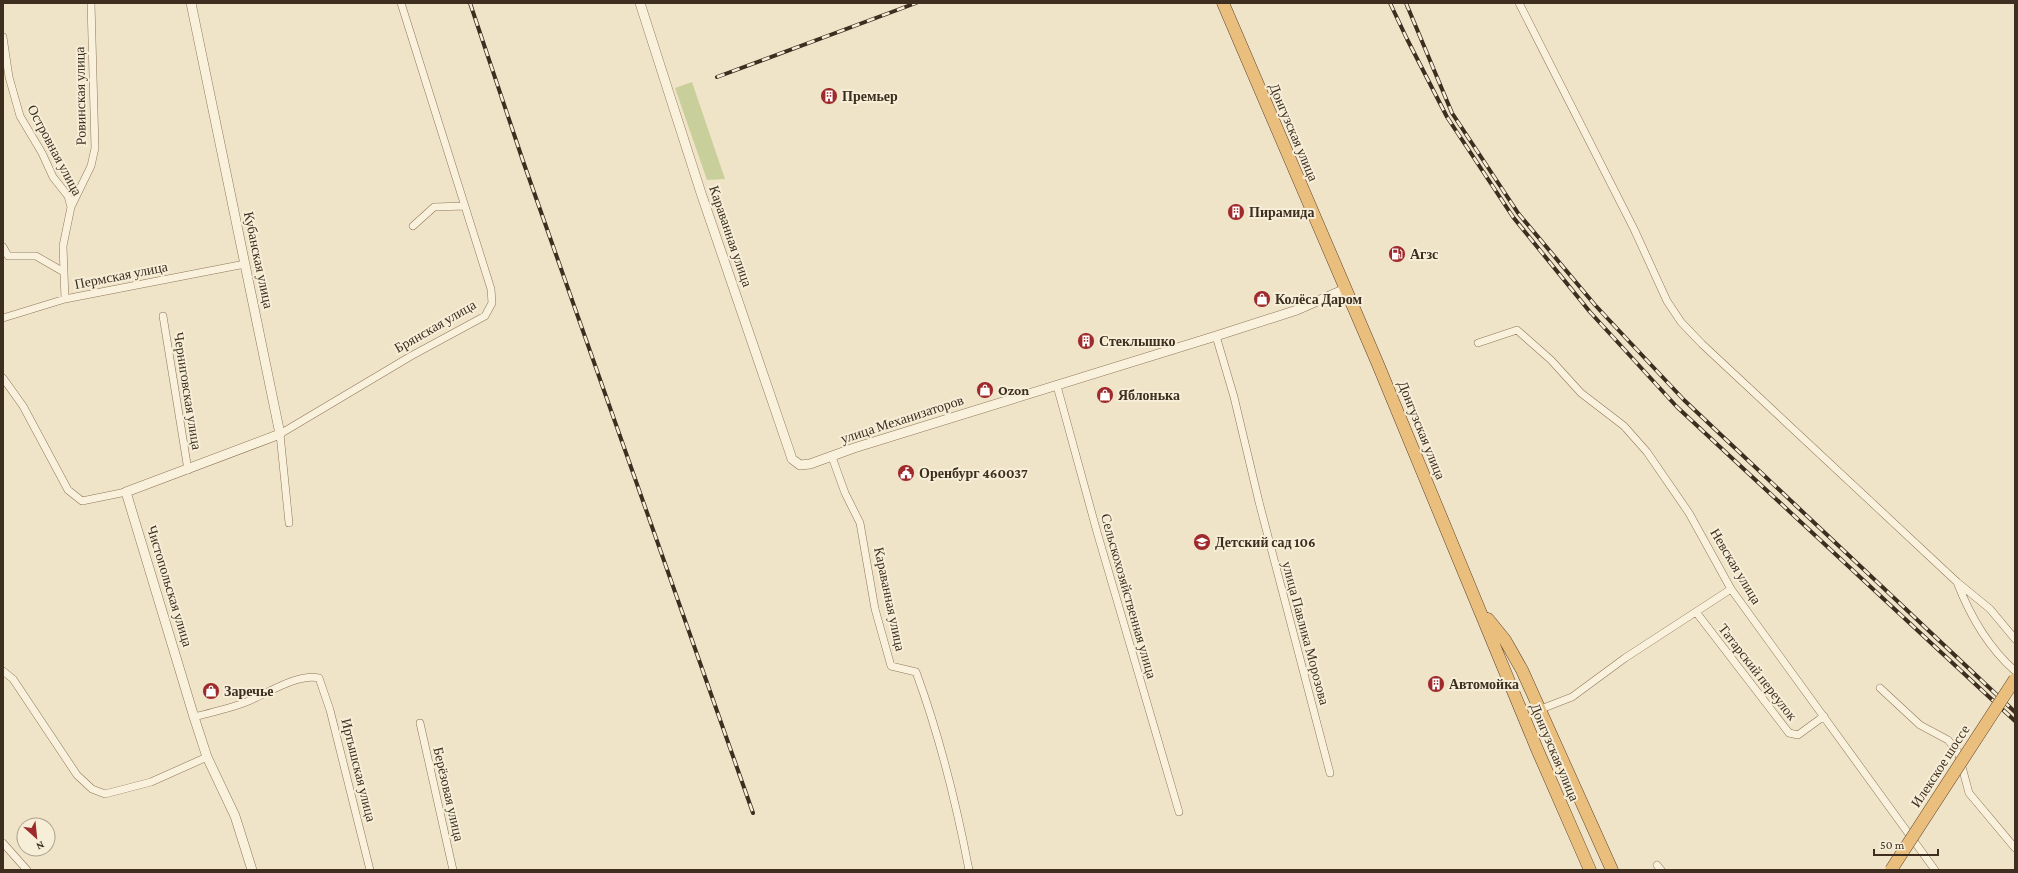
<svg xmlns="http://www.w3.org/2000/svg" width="2018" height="873" font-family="'Crimson Pro',serif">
<rect width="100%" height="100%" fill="#f0e4c8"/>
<path fill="#c9cf9b" d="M692,82L725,179L707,180L675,88Z"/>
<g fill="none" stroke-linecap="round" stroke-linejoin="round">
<g stroke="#8d765c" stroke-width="8">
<path id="minor" d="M1519,3L1634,229L1667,301L1681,322L1702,344L1957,582L1990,609L2015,639
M3,37L9,77L20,116L42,153L53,177L68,196L71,207L63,246L65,299
M71,207L91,166L95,148L91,3
M413,226L434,207L465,206
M3,247L8,256H36L62,271
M163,316L188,470
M3,318L65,299L245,264
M1216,336L1234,397L1259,502L1330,773
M1478,343L1517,330L1551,360L1581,393L1624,426L1647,452L1689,513L1731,589L1935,870
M3,378L23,406L68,490L82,501L126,492
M1057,386L1097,532L1179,812
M832,457L845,493L860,523L875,609L891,666L916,672C940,737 956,802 969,870
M289,523L280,434L411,356L485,316L492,303L491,289L401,3
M1957,582C1970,616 1988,647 2015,671
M1696,612L1789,733L1798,735L1824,716
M3,671L13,679L77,775L92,789L105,794L151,782L207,757
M1880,688L1920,725L1948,740L1958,752L1969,793L2015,848
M1541,709L1572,697L1625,658L1731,589
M194,717C210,713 226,709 241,704C264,696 296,673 319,678L330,710L370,870
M420,723L453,870
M3,843L27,870
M1657,865L1661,870"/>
</g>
<g stroke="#8d765c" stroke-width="10">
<path id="tertiary" d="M191,3L280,434L126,492L194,717L207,757L235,816L252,870
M640,3L701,193L789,450L792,459L800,465L810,464L854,448L1216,336L1297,310L1345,289"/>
</g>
<g stroke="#5b4430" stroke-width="13">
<path id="trunk" d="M1223,3L1377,362L1537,749L1590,870
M1488,619L1505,640L1522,670L1612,870"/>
</g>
<use href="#minor" stroke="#faf1dc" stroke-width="7"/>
<use href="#tertiary" stroke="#faf1dc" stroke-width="9"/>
<use href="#trunk" stroke="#eabe7c" stroke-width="12"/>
<g stroke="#3d2e20" stroke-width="4">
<path id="rail" d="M470,3L523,161L753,813
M1390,3L1407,39L1447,117L1513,217L1590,312L1677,407L2015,721
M1406,3L1452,113L1518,213L1595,305L1684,400L2015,712
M717,77L916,3"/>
</g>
<use href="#rail" stroke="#f7eed8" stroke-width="2.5" stroke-dasharray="8" stroke-linecap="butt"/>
<g stroke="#5b4430" stroke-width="13" stroke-linecap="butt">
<path id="trunk-bridge" d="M1891,870L2015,679"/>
</g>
<use href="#trunk-bridge" stroke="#eabe7c" stroke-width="12"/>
</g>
<defs>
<g id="building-disc" transform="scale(0.9)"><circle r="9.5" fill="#9e2a2b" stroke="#f7eed8"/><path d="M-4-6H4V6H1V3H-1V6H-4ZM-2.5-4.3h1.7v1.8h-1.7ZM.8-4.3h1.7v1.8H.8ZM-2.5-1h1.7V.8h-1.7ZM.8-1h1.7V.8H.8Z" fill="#fff"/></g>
<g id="fuel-disc" transform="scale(0.9)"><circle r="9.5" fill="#9e2a2b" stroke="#f7eed8"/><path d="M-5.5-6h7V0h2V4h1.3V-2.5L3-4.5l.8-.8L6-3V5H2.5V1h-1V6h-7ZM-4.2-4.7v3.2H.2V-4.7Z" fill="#fff"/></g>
<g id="shop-disc" transform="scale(0.9)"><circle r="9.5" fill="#9e2a2b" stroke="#f7eed8"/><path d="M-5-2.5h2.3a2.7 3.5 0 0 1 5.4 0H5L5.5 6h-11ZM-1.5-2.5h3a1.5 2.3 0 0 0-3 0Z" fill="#fff"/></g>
<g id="civic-disc" transform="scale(0.9)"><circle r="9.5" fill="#9e2a2b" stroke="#f7eed8"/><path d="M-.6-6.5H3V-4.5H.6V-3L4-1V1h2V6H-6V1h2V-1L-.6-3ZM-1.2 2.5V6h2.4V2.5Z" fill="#fff"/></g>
<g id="school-disc" transform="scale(0.9)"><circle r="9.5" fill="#9e2a2b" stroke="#f7eed8"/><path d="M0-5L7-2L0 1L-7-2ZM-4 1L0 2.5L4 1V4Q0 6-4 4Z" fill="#fff"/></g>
</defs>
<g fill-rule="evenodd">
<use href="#building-disc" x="829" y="96"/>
<use href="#building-disc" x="1236" y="212"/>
<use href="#fuel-disc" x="1397" y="254"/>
<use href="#shop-disc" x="1262" y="299"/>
<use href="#building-disc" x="1086" y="341"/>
<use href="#shop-disc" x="985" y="390"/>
<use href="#shop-disc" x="1105" y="395"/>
<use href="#civic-disc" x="906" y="473"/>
<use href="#school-disc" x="1202" y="542"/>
<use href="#building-disc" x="1436" y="684"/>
<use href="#shop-disc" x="211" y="691"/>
</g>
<g text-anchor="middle" stroke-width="4" stroke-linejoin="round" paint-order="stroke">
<g font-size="14" fill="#3d2e20" stroke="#f7eed8">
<text transform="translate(80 96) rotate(-91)" y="5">Ровинская улица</text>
<text transform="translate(1294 132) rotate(67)" y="5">Донгузская улица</text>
<text transform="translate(55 150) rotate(62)" y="5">Островная улица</text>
<text transform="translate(731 236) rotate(71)" y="5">Караванная улица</text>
<text transform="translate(259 260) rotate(78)" y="5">Кубанская улица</text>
<text transform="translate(121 275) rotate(-11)" y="5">Пермская улица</text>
<text transform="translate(435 326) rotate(-30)" y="5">Брянская улица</text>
<text transform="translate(188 391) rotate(81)" y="5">Черниговская улица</text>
<text transform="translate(902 419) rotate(-18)" y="5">улица Механизаторов</text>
<text transform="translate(1422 430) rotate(68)" y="5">Донгузская улица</text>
<text transform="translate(1736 566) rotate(59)" y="5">Невская улица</text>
<text transform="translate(170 586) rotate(73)" y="5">Чистопольская улица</text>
<text transform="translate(1129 596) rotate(74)" y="5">Сельскохозяйственная улица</text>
<text transform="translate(890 599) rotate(78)" y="5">Караванная улица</text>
<text transform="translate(1306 633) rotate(75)" y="5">улица Павлика Морозова</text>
<text transform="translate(1758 672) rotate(52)" y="5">Татарский переулок</text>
<text transform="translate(1555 752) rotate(67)" y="5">Донгузская улица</text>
<text transform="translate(1940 766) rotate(-57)" y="5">Илекское шоссе</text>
<text transform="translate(359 770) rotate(76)" y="5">Иртышская улица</text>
<text transform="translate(449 794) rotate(77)" y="5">Берёзовая улица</text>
</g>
<g font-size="14" font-weight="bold" fill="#3d2e20" stroke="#f7eed8" text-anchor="start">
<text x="842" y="101">Премьер</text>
<text x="1249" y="217">Пирамида</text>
<text x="1410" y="259">Агзс</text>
<text x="1275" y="304">Колёса Даром</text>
<text x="1099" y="346">Стеклышко</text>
<text x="998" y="395">Ozon</text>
<text x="1118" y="400">Яблонька</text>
<text x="919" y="478">Оренбург 460037</text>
<text x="1215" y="547">Детский сад 106</text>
<text x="1449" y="689">Автомойка</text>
<text x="224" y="696">Заречье</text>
</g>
</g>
<rect width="2018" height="873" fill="none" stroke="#3d2e20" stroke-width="8"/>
<g transform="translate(36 837) rotate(153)"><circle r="19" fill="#f7eed8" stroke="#ada18e"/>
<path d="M0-3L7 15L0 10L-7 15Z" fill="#9e2a2b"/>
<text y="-6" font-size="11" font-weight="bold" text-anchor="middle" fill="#3d2e20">N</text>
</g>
<path d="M1874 849v6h64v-6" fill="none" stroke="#3d2e20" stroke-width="2"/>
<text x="1880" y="849" font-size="12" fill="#3d2e20" stroke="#f7eed8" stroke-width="3" paint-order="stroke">50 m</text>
</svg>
